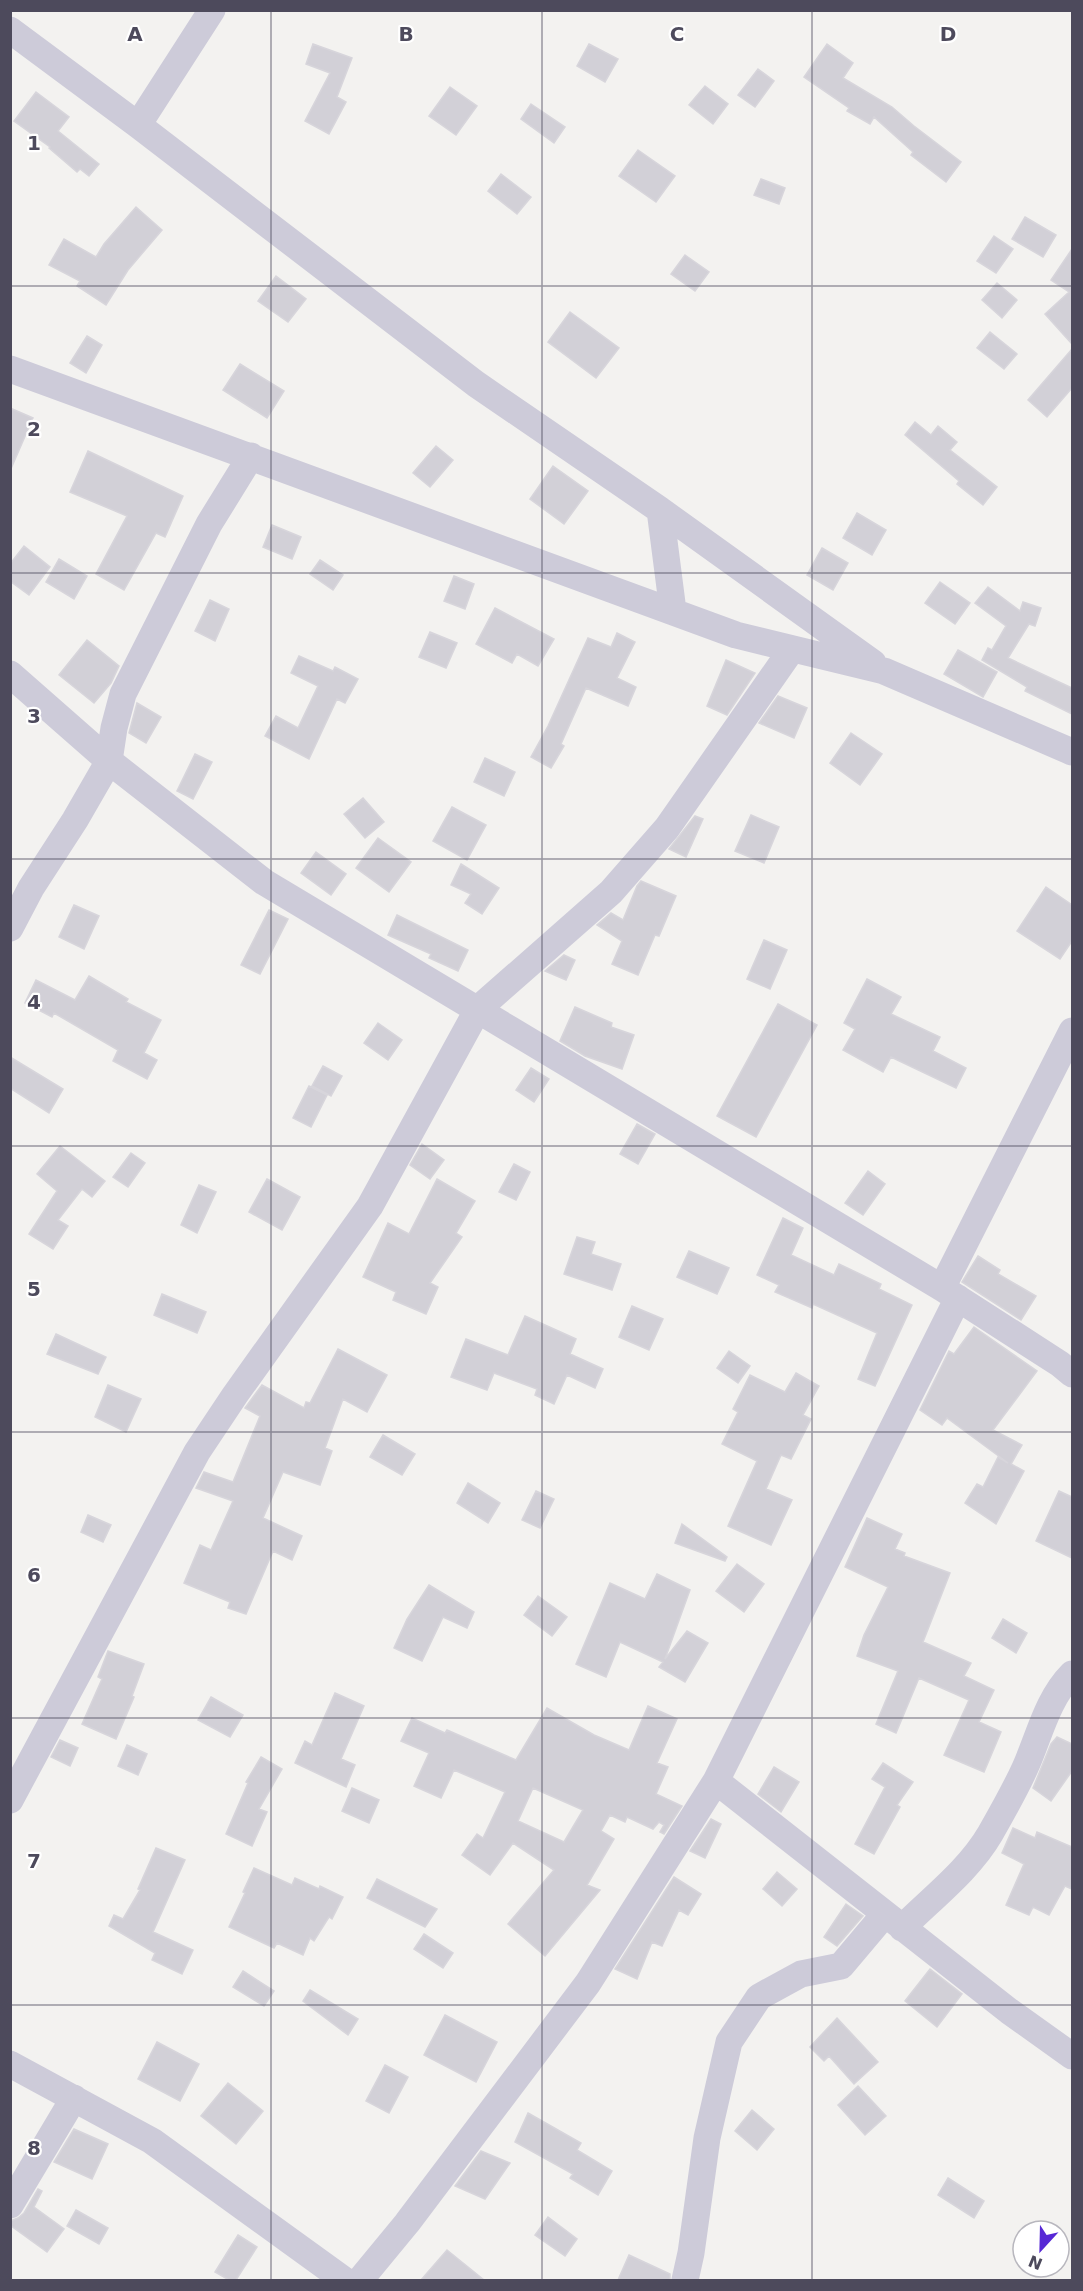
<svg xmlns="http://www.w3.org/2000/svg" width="1083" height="2291" font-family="'DejaVu Sans',sans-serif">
<rect width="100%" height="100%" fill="#f3f2f0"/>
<path fill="#d2d0d7" stroke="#d7d5db" stroke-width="1.5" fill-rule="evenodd" d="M313,44L352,58L337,97L346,102L329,134L305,121L330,73L306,64Z
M589,44L618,59L605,82L577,66Z
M827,44L853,63L843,78L892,107L914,126L961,162L946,182L911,155L913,152L874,117L870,124L847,111L849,108L804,77Z
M758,69L774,81L755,107L738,95Z
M705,86L728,104L713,124L689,105Z
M450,87L477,106L456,135L429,116Z
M36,92L69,117L58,131L99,164L89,176L80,169L77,172L49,148L50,147L14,121Z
M531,104L565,127L554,143L521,119Z
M638,150L675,176L656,202L619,176Z
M501,174L531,197L517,214L488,191Z
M761,179L785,188L779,204L754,195Z
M136,207L162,230L128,270L106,305L77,286L80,281L49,265L64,239L96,257L104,244Z
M1025,217L1056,235L1043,257L1012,239Z
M994,236L1013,249L996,273L977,261Z
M1072,249V344L1045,314L1069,292L1051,280Z
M685,255L709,272L695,291L671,274Z
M276,276L306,299L288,322L258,301Z
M997,283L1017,300L1002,318L982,300Z
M570,312L619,348L596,378L548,342Z
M990,332L1017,354L1004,369L977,348Z
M87,336L102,345L86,373L70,363Z
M1072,349V388L1047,417L1028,400Z
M240,364L284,391L267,418L223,390Z
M10,408L33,418L10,471Z
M915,422L931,435L938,426L957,442L950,450L997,487L983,505L957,484L959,481L905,435Z
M436,446L453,460L430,487L413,473Z
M88,451L183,496L165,537L156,533L124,590L96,574L127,516L70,492Z
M553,466L588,491L564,524L530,499Z
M857,513L886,530L872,555L843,538Z
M272,525L301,537L292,559L263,547Z
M24,546L50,567L29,595L10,581V564Z
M822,548L848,563L833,590L807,575Z
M59,559L87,576L74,599L46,582Z
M320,560L343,575L333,590L310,574Z
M454,576L474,584L465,609L444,601Z
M940,582L970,603L955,624L925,603Z
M988,587L1020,611L1023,602L1041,608L1035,626L1029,624L1008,658L1072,688V714L1025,691L1027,687L982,660L988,648L992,650L1006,626L975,603Z
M210,600L229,609L215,641L195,631Z
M495,608L554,639L538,666L517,654L512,663L476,644Z
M430,632L457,643L446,668L419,657Z
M617,633L635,642L617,678L636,687L628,706L586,688L561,744L564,746L551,768L531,757L548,726L588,638L611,647Z
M87,640L119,666L111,683L94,703L59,675Z
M958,650L997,672L983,697L944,674Z
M299,656L333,671L335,667L358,679L345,703L337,699L309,759L265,736L276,716L298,728L318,686L291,673Z
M726,660L755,673L727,715L707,706Z
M778,696L807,708L794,738L759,723Z
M137,703L161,717L146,743L129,733Z
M851,733L882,754L860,785L830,763Z
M195,754L212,762L193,799L177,791Z
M485,758L515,772L504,796L474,782Z
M363,798L384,822L365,838L344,814Z
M452,807L486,825L467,860L433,841Z
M751,815L779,827L764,863L735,851Z
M695,816L703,819L686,857L669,849Z
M378,838L411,862L389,892L356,868Z
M316,852L346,874L331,895L301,873Z
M461,864L499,888L482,914L465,903L471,894L451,885Z
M641,881L676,896L659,936L655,935L638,975L612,964L622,941L597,925L611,913L623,920L637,886Z
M1046,887L1072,905V941L1060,959L1017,931Z
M74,905L99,916L84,949L59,937Z
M269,910L288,919L260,974L241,965Z
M397,915L468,950L458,971L429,958L431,954L388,935Z
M764,940L787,950L770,989L747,979Z
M564,955L575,960L566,980L545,971Z
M89,976L128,999L126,1002L161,1020L144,1053L157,1060L147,1079L113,1061L118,1050L54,1013L52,1017L25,1003L36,980L75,1000Z
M867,979L901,997L891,1014L940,1037L933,1051L966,1068L956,1088L891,1057L883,1072L843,1050L855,1029L844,1023Z
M778,1004L817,1025L756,1137L717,1116Z
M575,1007L612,1023L611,1027L634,1035L622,1069L585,1056L560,1041Z
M378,1023L402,1040L388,1060L364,1043Z
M10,1057L63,1089L49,1113L10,1088Z
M323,1066L342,1076L331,1096L312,1086Z
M531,1068L549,1079L534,1102L516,1090Z
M309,1086L327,1095L311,1127L293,1118Z
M637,1124L655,1134L638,1164L620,1154Z
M422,1144L444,1160L430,1179L410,1165Z
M60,1146L105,1181L92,1197L82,1189L58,1220L68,1226L53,1249L29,1234L57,1191L37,1174Z
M131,1153L145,1163L128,1187L113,1177Z
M514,1164L530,1172L516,1200L499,1192Z
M868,1171L885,1184L863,1215L845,1203Z
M267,1179L300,1197L282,1230L249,1212Z
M437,1179L475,1201L456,1233L462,1237L430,1283L438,1287L426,1314L393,1300L396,1292L363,1277L388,1223L409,1234Z
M199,1185L216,1192L197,1233L181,1225Z
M783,1218L803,1228L791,1255L834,1275L839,1264L881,1284L879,1289L912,1305L875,1386L858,1379L877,1333L813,1304L812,1308L775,1292L779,1285L757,1275Z
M577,1237L595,1242L591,1254L621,1264L612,1290L564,1274Z
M689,1251L729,1268L717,1294L677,1277Z
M978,1256L1000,1270L998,1274L1036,1296L1021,1320L962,1282Z
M162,1294L206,1312L197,1333L154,1315Z
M632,1306L663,1319L649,1350L619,1337Z
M525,1316L576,1339L570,1354L603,1369L595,1388L567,1375L554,1404L535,1395L537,1389L494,1373L487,1390L451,1377L466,1339L508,1355Z
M974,1327L1037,1371L993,1430L1022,1445L1011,1464L1024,1471L996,1524L965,1503L977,1484L983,1487L998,1457L1008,1463L947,1418L942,1425L920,1410L949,1351L954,1354Z
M56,1334L106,1357L98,1374L47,1354Z
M338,1349L387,1375L367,1412L343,1399L325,1448L332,1451L320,1485L283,1472L263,1518L302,1536L292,1560L273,1551L246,1614L228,1608L230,1602L184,1583L200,1545L211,1550L233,1501L196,1488L204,1472L233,1482L260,1416L245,1408L262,1385L304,1408L306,1402L310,1403Z
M729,1351L750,1366L738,1383L717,1368Z
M796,1373L819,1386L803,1415L811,1419L791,1459L781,1455L766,1489L792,1500L771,1545L728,1526L757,1461L722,1444L738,1412L733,1409L750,1375L785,1392Z
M108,1385L141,1399L126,1432L95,1417Z
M383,1435L415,1454L402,1475L370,1457Z
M468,1483L500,1503L488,1523L457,1503Z
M536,1491L554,1499L540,1528L522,1520Z
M1059,1491L1072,1497V1558L1036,1541Z
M88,1515L111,1525L103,1542L81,1532Z
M867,1518L902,1534L895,1549L905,1553L904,1556L950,1573L923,1642L971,1663L964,1676L994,1690L979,1722L1001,1732L984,1772L944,1755L969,1700L919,1678L896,1733L876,1724L898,1671L857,1656L864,1635L888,1587L845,1567Z
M682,1524L727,1557L725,1561L675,1543Z
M737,1564L764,1584L744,1612L716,1591Z
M657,1574L690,1590L665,1659L687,1631L708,1643L685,1682L659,1667L663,1662L620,1642L606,1677L576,1664L610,1583L645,1599Z
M429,1585L474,1612L467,1628L443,1617L422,1661L394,1648L407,1619Z
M538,1596L567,1617L552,1636L524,1615Z
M1003,1619L1027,1633L1016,1653L992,1638Z
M108,1651L144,1664L132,1696L134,1697L116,1739L82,1724L102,1679L98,1677Z
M335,1693L364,1706L341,1759L355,1765L346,1787L295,1763L305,1741L312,1745Z
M211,1697L243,1715L230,1737L198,1720Z
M648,1706L677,1719L657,1763L668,1767L656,1794L682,1806L664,1834L660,1832L664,1825L659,1822L653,1829L627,1817L625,1822L610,1815L601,1831L614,1839L587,1885L600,1890L545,1956L508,1924L554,1870L513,1843L490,1875L462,1855L477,1834L483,1838L505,1792L454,1770L441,1798L414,1786L429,1753L401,1741L412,1718L445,1733L447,1730L516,1760L547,1708L594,1735L629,1750ZM533,1788L583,1810L564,1842L518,1821Z
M1057,1737L1072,1744V1771L1051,1801L1033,1788L1051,1744Z
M60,1740L78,1748L70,1766L51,1757Z
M127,1745L147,1754L138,1775L118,1766Z
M261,1757L282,1769L259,1809L267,1812L252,1846L226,1834L248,1783L246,1782Z
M883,1763L913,1782L897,1805L900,1807L874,1854L855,1844L885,1787L872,1779Z
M774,1767L799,1782L781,1812L758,1794Z
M352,1788L379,1800L369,1823L342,1811Z
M711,1819L721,1824L705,1858L690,1851Z
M1013,1828L1035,1838L1037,1832L1072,1847V1889L1065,1886L1049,1915L1033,1907L1029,1915L1006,1905L1024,1864L1002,1853Z
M156,1848L185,1860L153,1932L193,1950L182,1974L152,1960L155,1953L109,1926L114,1915L123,1919L140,1890L138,1889Z
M254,1868L292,1885L295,1878L319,1889L320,1886L343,1897L332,1919L329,1917L314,1941L310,1938L303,1955L277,1943L274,1948L229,1927L245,1893L243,1892Z
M777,1872L797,1889L782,1906L763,1889Z
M674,1877L701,1894L688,1915L679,1910L662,1946L652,1942L637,1979L615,1969Z
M377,1879L437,1909L425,1927L367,1898Z
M846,1904L863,1916L837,1946L824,1937Z
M424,1934L453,1953L443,1968L414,1949Z
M930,1969L962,1994L937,2027L905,2001Z
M243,1971L274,1991L264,2006L233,1987Z
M310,1990L358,2019L348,2035L303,2001Z
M445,2015L497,2042L476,2082L424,2055Z
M837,2018L878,2062L854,2084L829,2056L824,2061L810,2047Z
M157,2042L199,2064L180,2101L138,2079Z
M385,2065L408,2077L389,2113L366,2101Z
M228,2083L263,2111L236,2144L201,2116Z
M858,2086L886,2116L865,2135L838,2105Z
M752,2110L774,2129L757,2150L735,2131Z
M528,2113L581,2143L577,2150L612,2171L598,2195L570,2178L573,2174L515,2142Z
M74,2129L108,2144L92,2179L54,2162Z
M481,2151L510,2163L485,2199L455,2186Z
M948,2178L984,2201L974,2218L938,2195Z
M38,2189L42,2191L34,2207L64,2229L47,2252L10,2225V2221L18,2218L24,2213Z
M76,2210L108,2228L99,2244L67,2226Z
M548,2217L577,2239L565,2256L535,2235Z
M238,2235L257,2247L236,2280H229L215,2272Z
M447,2250L484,2280H421Z
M629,2255L670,2274V2280H618Z"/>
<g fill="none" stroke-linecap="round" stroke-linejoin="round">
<path stroke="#cdcbd9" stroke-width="27" d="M10,30L138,125L476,384L660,510L873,663
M138,125L212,10
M10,369L736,635L884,671L1072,752
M660,510L673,611
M10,674L109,761L264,882L942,1288L1060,1364L1072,1374
M10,928L31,888L75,820L109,761L114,728L123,694L209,524L251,456
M942,1288L1072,1031
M716,1781L1009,2011L1072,2056
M10,1800L197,1452L235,1395L370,1206L478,1009L611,892L667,828L792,649
M902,1928C932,1898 969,1870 990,1834C1002,1813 1015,1790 1025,1768C1039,1737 1047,1699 1072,1674
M10,2064L152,2141L344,2280
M10,2205L74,2098
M360,2280L407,2223L588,1983L716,1781L958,1298
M685,2280L691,2253L707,2138L729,2042L759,1997L801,1974L841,1966L884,1915"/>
</g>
<path fill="none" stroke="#4d4a5c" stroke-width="1.5" stroke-opacity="0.55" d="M271,10V2280M542,10V2280M812,10V2280M10,286H1072M10,573H1072M10,859H1072M10,1146H1072M10,1432H1072M10,1718H1072M10,2005H1072"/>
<g font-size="20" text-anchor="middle" font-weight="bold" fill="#4d4a5c" stroke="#fff" stroke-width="4.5" stroke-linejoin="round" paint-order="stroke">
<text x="135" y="41">A</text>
<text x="406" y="41">B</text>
<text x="677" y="41">C</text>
<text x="948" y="41">D</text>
<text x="34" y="150">1</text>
<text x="34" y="436">2</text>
<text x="34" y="723">3</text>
<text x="34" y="1009">4</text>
<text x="34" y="1296">5</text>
<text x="34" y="1582">6</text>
<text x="34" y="1868">7</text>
<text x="34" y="2155">8</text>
</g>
<rect width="1083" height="2291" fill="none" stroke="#4d4a5c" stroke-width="24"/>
<g transform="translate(1041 2249) rotate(202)"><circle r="28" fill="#ffffff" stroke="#b8b7be" stroke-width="1.5"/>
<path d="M0-4.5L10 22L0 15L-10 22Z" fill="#5728d5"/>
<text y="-9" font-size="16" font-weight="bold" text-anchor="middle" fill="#4d4a5c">N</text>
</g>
</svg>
